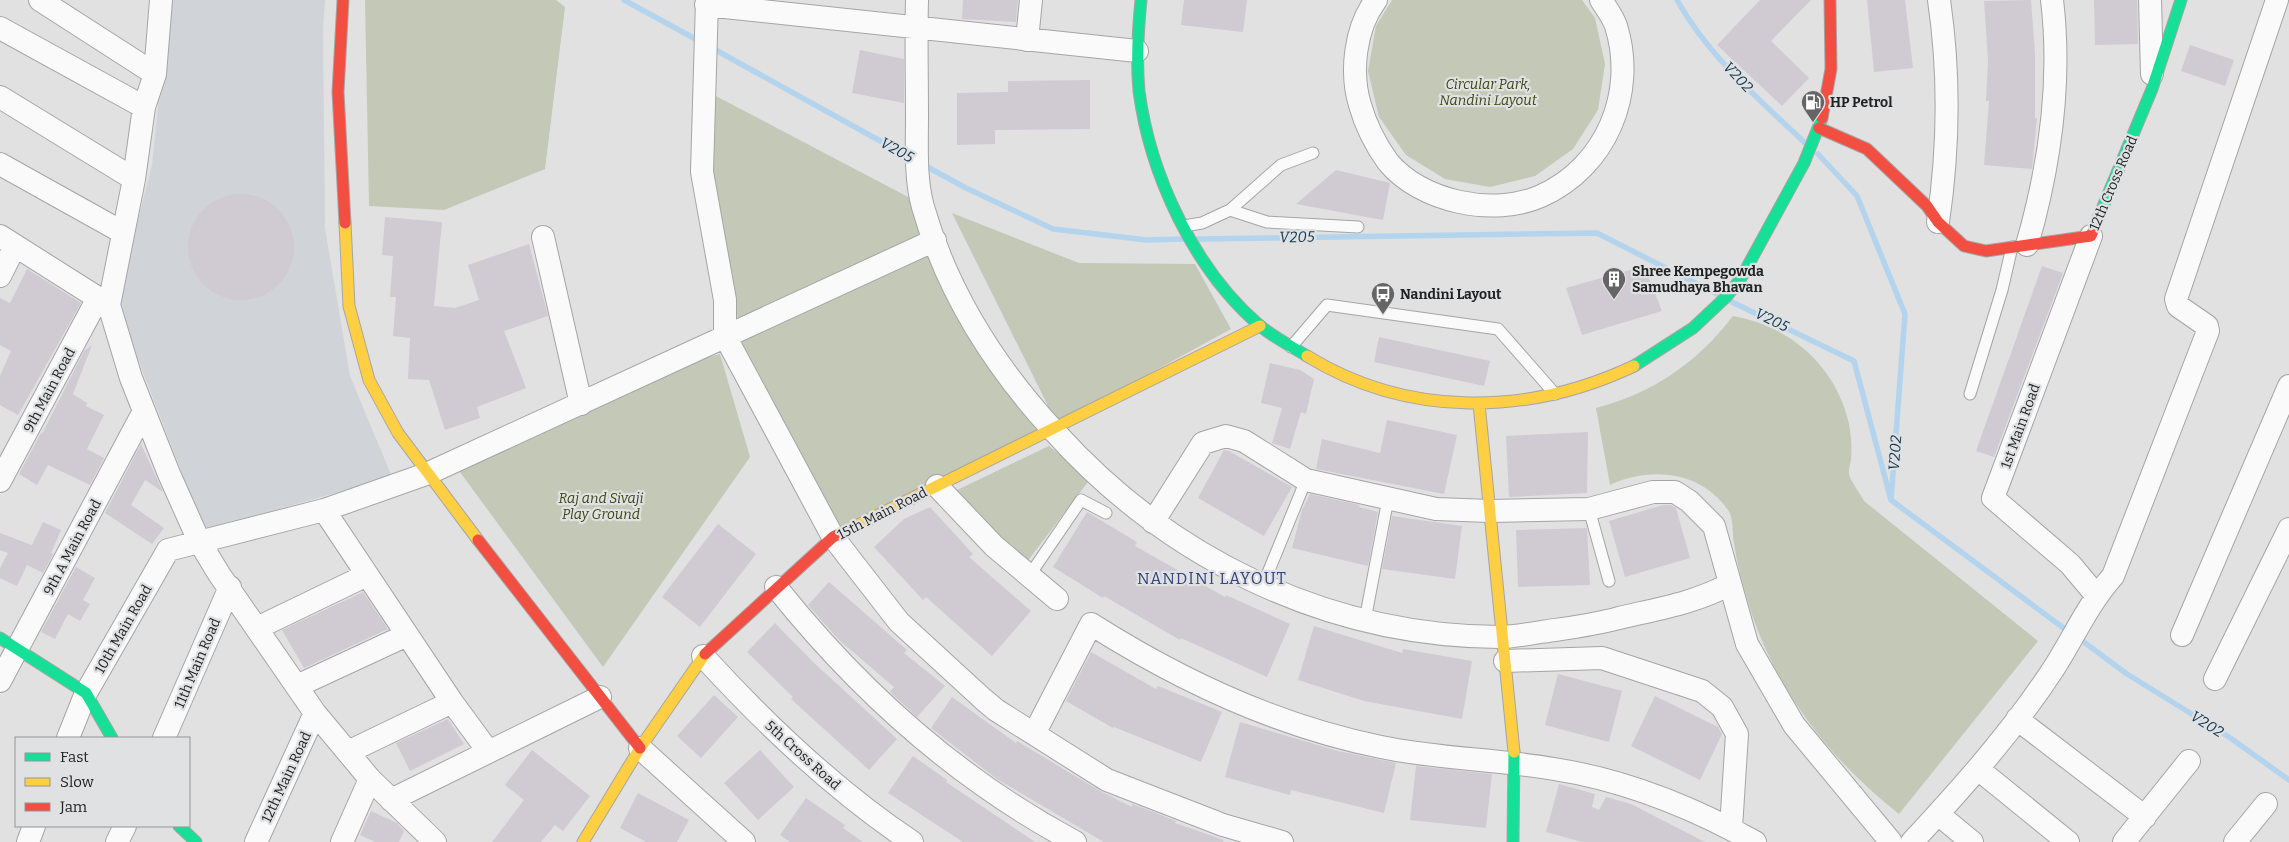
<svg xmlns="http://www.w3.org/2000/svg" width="2289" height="842" font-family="Bitter,serif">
<rect width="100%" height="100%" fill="#e1e1e2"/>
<path fill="#d0d3d7" d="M169,0H325L323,30L325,228L350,376L392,477L204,530L129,336L119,294L152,165Z"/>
<path fill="#c3c8b7" d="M365,0H556L565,7L545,169L444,210L369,206Z
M1392,0H1582L1595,18L1605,64L1598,110L1573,149L1535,176L1490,187L1445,179L1406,155L1379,117L1368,71L1376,26Z
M712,94L912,199L925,235L739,324L710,176Z
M952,213L1079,263L1195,264L1231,329L1057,424Z
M935,247L1050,433L833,530L735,339Z
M1733,316C1790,326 1836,366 1849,424C1851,435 1852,447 1851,459C1851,463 1848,469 1849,474C1851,482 1860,493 1864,501L2038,641L1899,814C1829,759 1774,688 1748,602C1742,583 1737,563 1734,543C1732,534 1734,518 1728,510C1701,471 1650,466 1610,485L1596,408C1653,393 1697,363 1733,316Z
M720,354L750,457L603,667L457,468L705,358Z
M1049,446L1091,478L1026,563L955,491Z"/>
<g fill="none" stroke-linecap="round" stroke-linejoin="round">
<path stroke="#b3d4ec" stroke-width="5.5" d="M624,0L701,42
M1677,0C1708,56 1759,99 1805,143
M712,48L911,158
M1818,154L1857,196L1905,314L1891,500L2069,632
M922,164L966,188L1053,229L1147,240L1182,239
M1198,239L1597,233L1717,294
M1732,302L1854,361L1891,500
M2077,637L2127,674L2229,737L2289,780"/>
</g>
<path fill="#d0cad3" d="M963,0H1018L1016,22L962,19Z
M1184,0H1247L1243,32L1181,25Z
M1760,0H1811L1771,41L1809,78L1782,106L1717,45Z
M1867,0H1905L1913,68L1874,72Z
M2031,0L2035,53V118H2037L2032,169L1984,165L1989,101H1986L1988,60L1984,1Z
M2094,0H2137L2138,44L2095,45Z
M2190,45L2234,60L2225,86L2181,71Z
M860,50L904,59V103L852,93Z
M1090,80V129L995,130V144L957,145V93L1008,92V81Z
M1336,170L1390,183L1383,220L1296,204Z
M188 247a53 53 0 1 1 106 0a53 53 0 1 1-106 0Z
M385,217L442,222L434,306L455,308L479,300L468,265L529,244L548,316L504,331L526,388L477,407L480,418L445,430L429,380L408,379L410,338L393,336L396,297H390L393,256L382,255Z
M1644,266L1662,311L1582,335L1566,288Z
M2042,266L2063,273L1994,457L1976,451Z
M27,269L81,303L18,415L0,405V376L11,351L0,345V298L10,303Z
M1379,337L1490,361L1484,386L1374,362Z
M92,345L73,394L87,403L86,406L104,415L87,449L104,458L90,485L48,465L37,485L19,474L41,433L42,434L84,351Z
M1270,363L1300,370L1314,379L1306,414L1301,412L1290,449L1272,443L1282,408L1261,403Z
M1387,420L1457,435L1444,494L1316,469L1322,439L1380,453Z
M1588,432L1587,493L1509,497L1506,436Z
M141,444L163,492L145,480L131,505L164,528L152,544L105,513Z
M1224,450L1229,451L1292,487L1264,536L1198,498Z
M1310,494L1360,505L1359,507L1378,512L1368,566L1292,548L1302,510Z
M1663,505H1671L1676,508L1690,558L1625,577L1609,521Z
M930,507L973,554L969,557L1031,611L992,656L926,597L923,600L874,547L904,519Z
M1087,512L1137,542L1135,546L1225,597L1226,595L1290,624L1267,677L1181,638L1180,640L1104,596L1103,598L1053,567Z
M1392,516L1462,526L1455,579L1382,569Z
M43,522L61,530L51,553L53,554L43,573L27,565L17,586L0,578V568L8,553L0,550V533L32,545Z
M718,524L756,554L700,627L662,597Z
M1587,528L1590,585L1518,587L1516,530Z
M76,567L95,578L83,600L90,604L80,621L68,614L55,639L41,632Z
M829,582L907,650L904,653L945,686L917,717L890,692L894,687L839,640L808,605Z
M363,592L388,629L304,668L282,630Z
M775,623L812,661L897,739L869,770L791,699L793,697L747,652Z
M1314,626L1402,653L1403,649L1472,661L1462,719L1364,701L1298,680Z
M1091,652L1156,689L1158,686L1222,712L1201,762L1114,727L1113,728L1066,701Z
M1558,674L1622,691L1609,742L1545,725Z
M714,695L738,717L701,758L677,736Z
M1655,696L1718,727L1722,734L1700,780L1631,746Z
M952,697L1016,743L1017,741L1100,791L1132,807V804L1146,809L1176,821L1175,823L1224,840L1223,842H1104L997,779L931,728Z
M448,719L464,744L410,771L396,743Z
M1240,722L1338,751L1396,763L1384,813L1291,790L1290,795L1225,777Z
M532,750L590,796L563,831L555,825L541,842H492L524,800L505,785Z
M760,750L794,787L758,820L724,783Z
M913,756L947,780L946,782L1035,842H963L888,793Z
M1416,766L1492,774L1486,828L1410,820Z
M1559,784L1595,794L1592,807L1599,810L1606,797L1631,804L1705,842H1582L1546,832Z
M638,793L689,820L677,842H646L620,828Z
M806,798L845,825L843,828L863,842H790L780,835Z
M371,811L397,823L404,831L399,842H375L360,835Z"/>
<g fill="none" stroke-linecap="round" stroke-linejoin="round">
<g stroke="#a5a5a6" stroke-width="13">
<path id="lane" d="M1230,210L1267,222L1358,227
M1184,226L1202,223L1230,210L1281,165L1313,153
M1291,347L1327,305L1498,329L1555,394
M1970,394L2002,290L2012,247
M1589,509L1609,581
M1029,576L1081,500L1106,513
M1263,585L1306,480
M1365,620L1388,499"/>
</g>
<g stroke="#a5a5a6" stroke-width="24">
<path id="street" d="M40,0L155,74
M161,0L155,74L144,107L134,179L109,305L131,378L169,474L199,541L219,574L315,713L370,779L435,842
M707,0L702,172L725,300V336L833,537L899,622L983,699L996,710L1107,780L1223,825L1282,842
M917,0C916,39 917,77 917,116C917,145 915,179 923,207C947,291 995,367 1054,431C1168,558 1326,636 1499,637C1513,637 1528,634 1541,632C1568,628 1594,625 1619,618C1657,609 1695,603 1730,584
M1376,0C1355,28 1350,72 1360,105C1366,126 1375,144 1388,162C1421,202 1494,217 1541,196C1606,167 1637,93 1616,26C1613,17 1606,8 1601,0
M2150,0L2152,74
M706,5L1137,51
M0,28L144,107
M1027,40L1031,0
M0,97L134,179
M0,164L122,232
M1938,222C1949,147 1950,75 1939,0
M0,236L109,305
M2091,236L1993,498L2070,564L2096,595
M543,237L581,404
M2027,245C2050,165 2062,83 2052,0
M0,276L15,246
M0,481L98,298
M937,486L994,546L1057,599
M324,510L452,702L488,751
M1153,522L1203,443L1226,436L1244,441L1306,480L1436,509L1490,511L1589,509L1653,492H1675L1689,501L1714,526L1747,644L1794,725L1891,842
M776,587C859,691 957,779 1075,842
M257,628L367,575
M2182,635L2289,386
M703,656C766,725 834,790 912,842
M1505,661L1602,658L1702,691L1722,707L1737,734L1731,828
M2215,679L2289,529
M0,681L143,413
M297,686L407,635
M2017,719L2145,817
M1034,734L1091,624C1181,681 1276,726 1381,747C1438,759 1496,759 1554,769C1625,780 1692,807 1755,842
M68,738L86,693L168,550L324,510L429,473L935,240
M164,738L230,587
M640,748L744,842
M348,752L452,702
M1978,769L2068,842
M391,800L600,697
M1938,814L1972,842
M28,842L34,826
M117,842L125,826
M256,842L315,713
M342,842L370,779
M1912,842C1963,787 2013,731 2054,668C2074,637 2088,604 2113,576L2208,331L2207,326L2178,306L2176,299L2277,0
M2124,842L2189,761
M2235,842L2266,804"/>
</g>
<g stroke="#a5a5a6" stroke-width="13">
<path id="fast" d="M1141,0C1138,30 1136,60 1139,91C1150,175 1194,269 1259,325C1273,337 1291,346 1307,356
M2097,221L2152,89L2181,0
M1634,366L1693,328L1726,297L1740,280L1804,163L1822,118
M0,638L86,693L112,738
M179,826L196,842
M1513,842L1514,752"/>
</g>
<g stroke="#a5a5a6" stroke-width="13">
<path id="slow" d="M345,223L349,306L369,380L398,433L478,540
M1307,356C1408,418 1528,416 1634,366
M1479,404L1514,752
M856,526L1260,326
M583,842L640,748L705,654"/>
</g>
<g stroke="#a5a5a6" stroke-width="13">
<path id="jam" d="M343,0L338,92L345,223
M1822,118L1831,69L1830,0
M1819,128L1867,149L1927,206L1938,222L1964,246L1986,251L2091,236L2097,221
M478,540L640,748
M705,654L833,537L856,526"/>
</g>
<use href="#lane" stroke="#fafafb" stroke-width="11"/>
<use href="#street" stroke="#fafafb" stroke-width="22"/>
<use href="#fast" stroke="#16e098" stroke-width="11"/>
<use href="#slow" stroke="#ffcf43" stroke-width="11"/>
<use href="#jam" stroke="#f24e42" stroke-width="11"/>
</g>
<defs>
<g id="fuel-pin" transform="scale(1.25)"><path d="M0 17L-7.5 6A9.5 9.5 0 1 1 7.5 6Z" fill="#656566" stroke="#e0e1e3"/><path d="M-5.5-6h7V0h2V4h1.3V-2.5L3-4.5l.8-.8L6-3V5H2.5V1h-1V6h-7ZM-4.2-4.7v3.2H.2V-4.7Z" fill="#fff"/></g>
<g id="building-pin" transform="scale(1.25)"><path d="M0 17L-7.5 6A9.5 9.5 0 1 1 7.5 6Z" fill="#656566" stroke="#e0e1e3"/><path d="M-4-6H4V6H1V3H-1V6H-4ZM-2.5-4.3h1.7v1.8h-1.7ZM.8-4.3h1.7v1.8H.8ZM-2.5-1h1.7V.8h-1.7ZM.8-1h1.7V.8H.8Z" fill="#fff"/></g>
<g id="bus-pin" transform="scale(1.25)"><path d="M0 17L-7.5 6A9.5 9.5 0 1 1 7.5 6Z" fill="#656566" stroke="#e0e1e3"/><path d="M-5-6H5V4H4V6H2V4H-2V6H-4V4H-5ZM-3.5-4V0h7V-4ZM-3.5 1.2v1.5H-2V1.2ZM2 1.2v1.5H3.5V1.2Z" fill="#fff"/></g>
</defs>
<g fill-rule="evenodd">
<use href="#fuel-pin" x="1813" y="102"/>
<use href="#building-pin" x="1614" y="279"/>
<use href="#bus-pin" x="1383" y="294"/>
</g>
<g text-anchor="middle" stroke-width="4.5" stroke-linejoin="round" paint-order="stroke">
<g font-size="14" font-style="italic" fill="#3a470f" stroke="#e0e1e3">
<text x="1488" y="89">Circular Park,<tspan x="1488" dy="16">Nandini Layout</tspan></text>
<text x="601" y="503">Raj and Sivaji<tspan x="601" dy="16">Play Ground</tspan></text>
</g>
<g font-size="14" font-weight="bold" fill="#222223" stroke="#e0e1e3" text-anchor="start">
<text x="1830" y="107">HP Petrol</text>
<text x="1632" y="276">Shree Kempegowda<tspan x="1632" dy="16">Samudhaya Bhavan</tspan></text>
<text x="1400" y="299">Nandini Layout</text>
</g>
<g font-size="14" fill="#222223" stroke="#e0e1e3">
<text transform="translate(2113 183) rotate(-67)" y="5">12th Cross Road</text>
<text transform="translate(49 390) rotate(-62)" y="5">9th Main Road</text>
<text transform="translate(2020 426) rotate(-70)" y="5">1st Main Road</text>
<text transform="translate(882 513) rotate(-27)" y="5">15th Main Road</text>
<text transform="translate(72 547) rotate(-62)" y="5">9th A Main Road</text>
<text transform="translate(123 629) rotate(-60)" y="5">10th Main Road</text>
<text transform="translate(197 663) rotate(-67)" y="5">11th Main Road</text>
<text transform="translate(803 755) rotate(42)" y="5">5th Cross Road</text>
<text transform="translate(286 777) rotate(-65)" y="5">12th Main Road</text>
</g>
<g font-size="15" font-style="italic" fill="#133a51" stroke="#e0e1e3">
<text transform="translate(1738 77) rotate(47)" y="5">V202</text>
<text transform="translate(897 150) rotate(29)" y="5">V205</text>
<text transform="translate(1297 237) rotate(-1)" y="5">V205</text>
<text transform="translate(1772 320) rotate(26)" y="5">V205</text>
<text transform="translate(1895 453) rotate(-86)" y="5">V202</text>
<text transform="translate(2207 724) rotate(32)" y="5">V202</text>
</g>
<g font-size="16" letter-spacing="1" fill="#33447e" stroke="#e0e1e3">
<text x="1212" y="584">NANDINI LAYOUT</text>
</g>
</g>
<rect x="15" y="737" width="175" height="90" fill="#e0e1e3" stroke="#949596"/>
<rect x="25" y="753" width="25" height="8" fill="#16e098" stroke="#949596"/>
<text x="60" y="762" font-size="15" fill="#222223">Fast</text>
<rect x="25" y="778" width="25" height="8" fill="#ffcf43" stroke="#949596"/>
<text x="60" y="787" font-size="15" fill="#222223">Slow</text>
<rect x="25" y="803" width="25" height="8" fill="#f24e42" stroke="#949596"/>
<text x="60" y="812" font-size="15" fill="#222223">Jam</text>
</svg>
